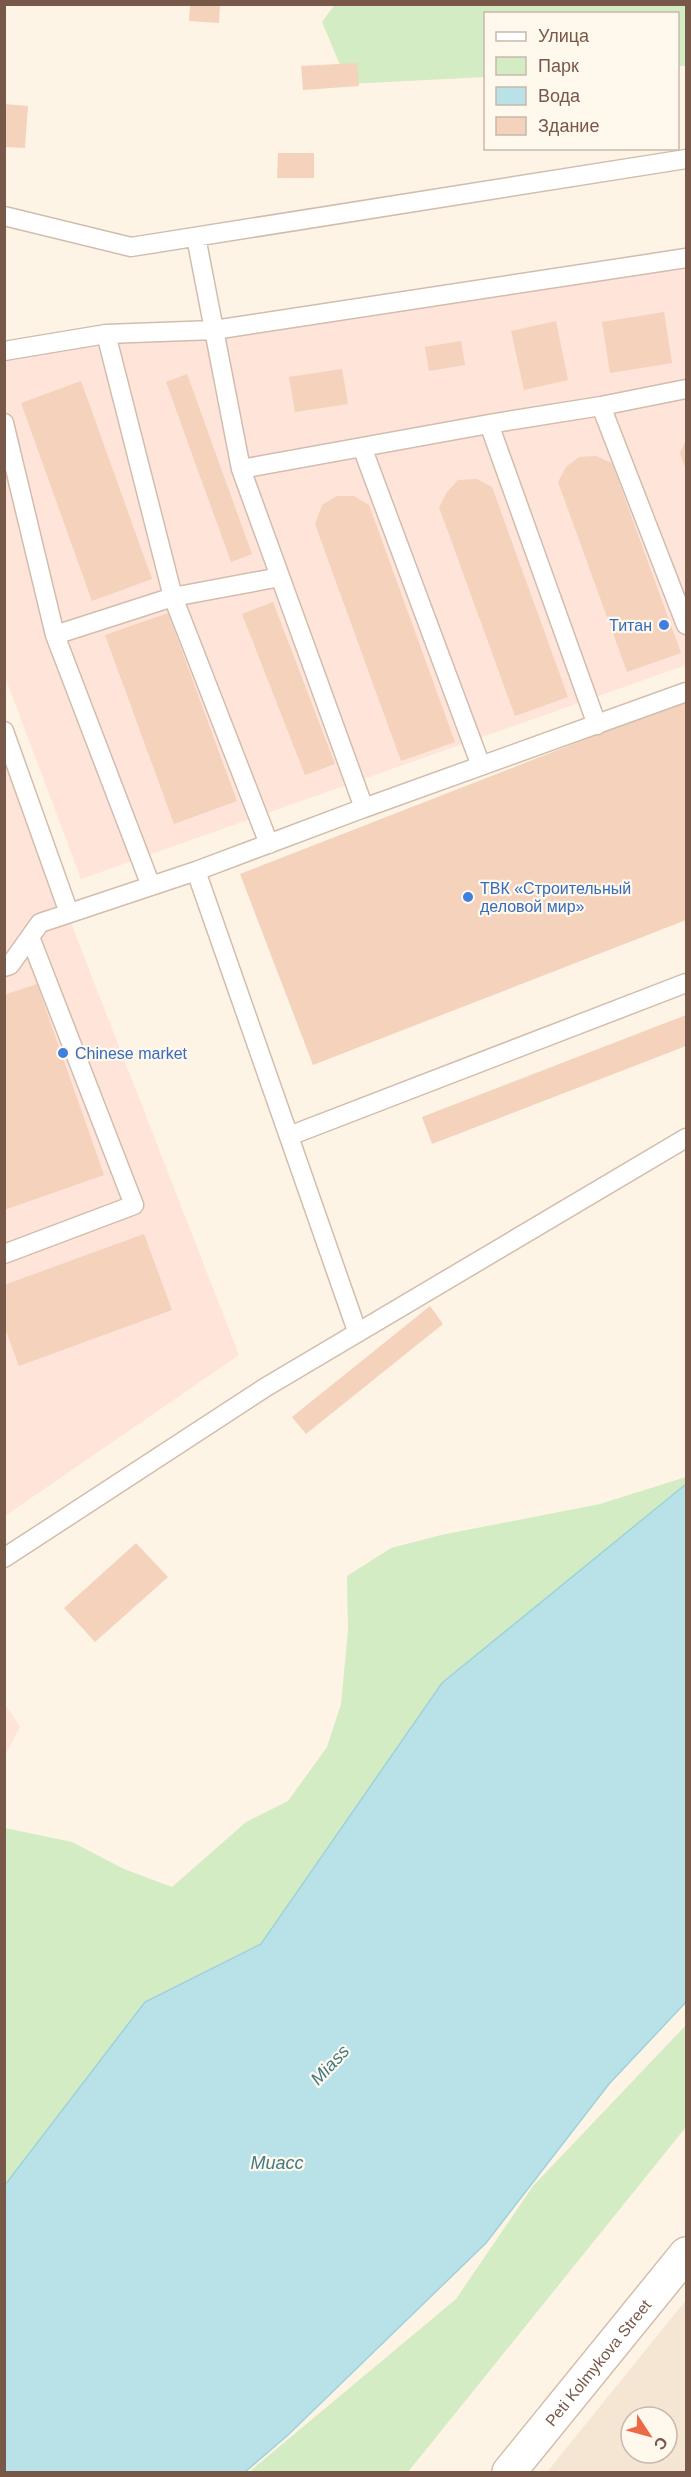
<svg xmlns="http://www.w3.org/2000/svg" width="691" height="2477" font-family="Arial,sans-serif">
<rect width="100%" height="100%" fill="#fdf4e6"/>
<path fill="#f5e6d3" fill-rule="evenodd" d="M686,2300V2472H547ZM631,2417H667V2453H631Z"/>
<path fill="#fee4d9" d="M686,264V665L81,879L5,677L4,354Z
M4,751L239,1355L5,1516H4Z
M4,1702L20,1727L5,1755H4Z"/>
<path fill="#d4ecc3" d="M335,4L686,5V66H678V14H486L485,77L348,84L322,22Z
M686,1477V1484L442,1683L261,1944L145,2002L5,2185V1828L72,1842L124,1869L172,1887L246,1822L288,1801L327,1747L341,1704L348,1631L347,1576L391,1548L441,1535L600,1504Z
M686,2025V2127L408,2472H249L456,2299L533,2186Z"/>
<path fill="#b9e2e8" stroke="#9ed2da" stroke-width="1.5" d="M686,1484V2002L609,2084L486,2243L288,2435L245,2472H5V2185L145,2002L261,1944L442,1683Z"/>
<path fill="#f4d2bc" d="M190,4H220L219,23L189,21Z
M357,63L359,86L303,90L301,66Z
M4,104L28,106L25,148L4,147Z
M278,153H314V178H277Z
M664,312L672,363L610,373L602,322Z
M556,321L568,380L524,390L511,331Z
M461,341L465,365L429,371L425,347Z
M342,369L348,404L295,412L289,377Z
M187,374L252,554L231,562L166,382Z
M81,381L152,579L92,601L21,403Z
M686,440V470L680,453Z
M596,456L612,463L681,653L627,672L558,482L566,467L579,457Z
M477,479L492,487L568,697L515,716L439,507L447,492L458,480Z
M337,496H354L369,505L455,742L401,761L315,524L322,505Z
M273,602L335,764L305,775L242,614Z
M168,613L237,801L174,824L105,635Z
M686,700V920L313,1065L240,874Z
M37,984L104,1175L4,1210V995Z
M686,1015V1046L432,1144L422,1117Z
M144,1234L172,1310L19,1366L4,1326V1285Z
M430,1306L443,1324L306,1434L292,1417Z
M136,1543L168,1577L95,1642L64,1608Z"/>
<g fill="none" stroke-linecap="round" stroke-linejoin="round">
<g stroke="#d2bdad" stroke-width="21">
<path id="lane" d="M4,216L131,247L686,159
M196,237L241,469L364,808L196,871L357,1331
M106,334L173,597L269,844
M4,351L106,334L214,330L686,258
M601,406L686,625
M4,423L55,635
M489,424L597,725
M362,447L481,766
M241,469L489,424L601,406L686,389
M4,731L69,913
M364,808L686,692
M151,886L55,635L173,597L280,577
M4,967L10,965L40,923L196,871
M289,1136L686,983
M4,1254L134,1205L30,937
M4,1558L266,1387L686,1138"/>
</g>
<g stroke="#d5bdab" stroke-width="36">
<g id="secondary">
<path id="s1" d="M509,2472L686,2254"/>
</g>
</g>
<use href="#lane" stroke="#fff" stroke-width="18"/>
<use href="#secondary" stroke="#fff" stroke-width="33"/>
</g>
<g fill="#3f7fe0" stroke="#fff8ed" stroke-width="2">
<circle cx="664" cy="625" r="6"/>
<circle cx="468" cy="897" r="6"/>
<circle cx="63" cy="1053" r="6"/>
</g>
<g text-anchor="middle" stroke-width="4.5" stroke-linejoin="round" paint-order="stroke">
<g font-size="16" fill="#366cbe" stroke="#fff8ed" text-anchor="start">
<text x="652" y="631" text-anchor="end">Титан</text>
<text x="480" y="894">ТВК «Строительный<tspan x="480" dy="18">деловой мир»</tspan></text>
<text x="75" y="1059">Chinese market</text>
</g>
<g font-size="16" fill="#785949" stroke="#fff8ed">
<text dy="6" stroke="none"><textPath href="#s1" startOffset="141">Peti Kolmykova Street</textPath></text>
</g>
<g font-size="18" font-style="italic" fill="#3f7a85" stroke="#fff8ed">
<text transform="translate(330 2065) rotate(-47)" y="6">Miass</text>
<text x="277" y="2169">Миасс</text>
</g>
</g>
<rect width="691" height="2477" fill="none" stroke="#785949" stroke-width="12"/>
<rect x="484" y="12" width="195" height="138" fill="#fff8ed" stroke="#c9b8ab" stroke-width="1.5"/>
<rect x="496" y="32" width="30" height="9" fill="#ffffff" stroke="#c9b8ab" stroke-width="1.5"/>
<text x="538" y="42" font-size="18" fill="#785949">Улица</text>
<rect x="496" y="57" width="30" height="18" fill="#d4ecc3" stroke="#c9b8ab" stroke-width="1.5"/>
<text x="538" y="72" font-size="18" fill="#785949">Парк</text>
<rect x="496" y="87" width="30" height="18" fill="#b9e2e8" stroke="#c9b8ab" stroke-width="1.5"/>
<text x="538" y="102" font-size="18" fill="#785949">Вода</text>
<rect x="496" y="117" width="30" height="18" fill="#f4d2bc" stroke="#c9b8ab" stroke-width="1.5"/>
<text x="538" y="132" font-size="18" fill="#785949">Здание</text>
<g transform="translate(649 2435) rotate(126)"><circle r="28" fill="#fff8ed" stroke="#c9b8ab" stroke-width="1.5"/>
<path d="M0-4.5L10 22L0 15L-10 22Z" fill="#ec6945"/>
<text y="-9" font-size="16" font-weight="bold" text-anchor="middle" fill="#785949">С</text>
</g>
</svg>
